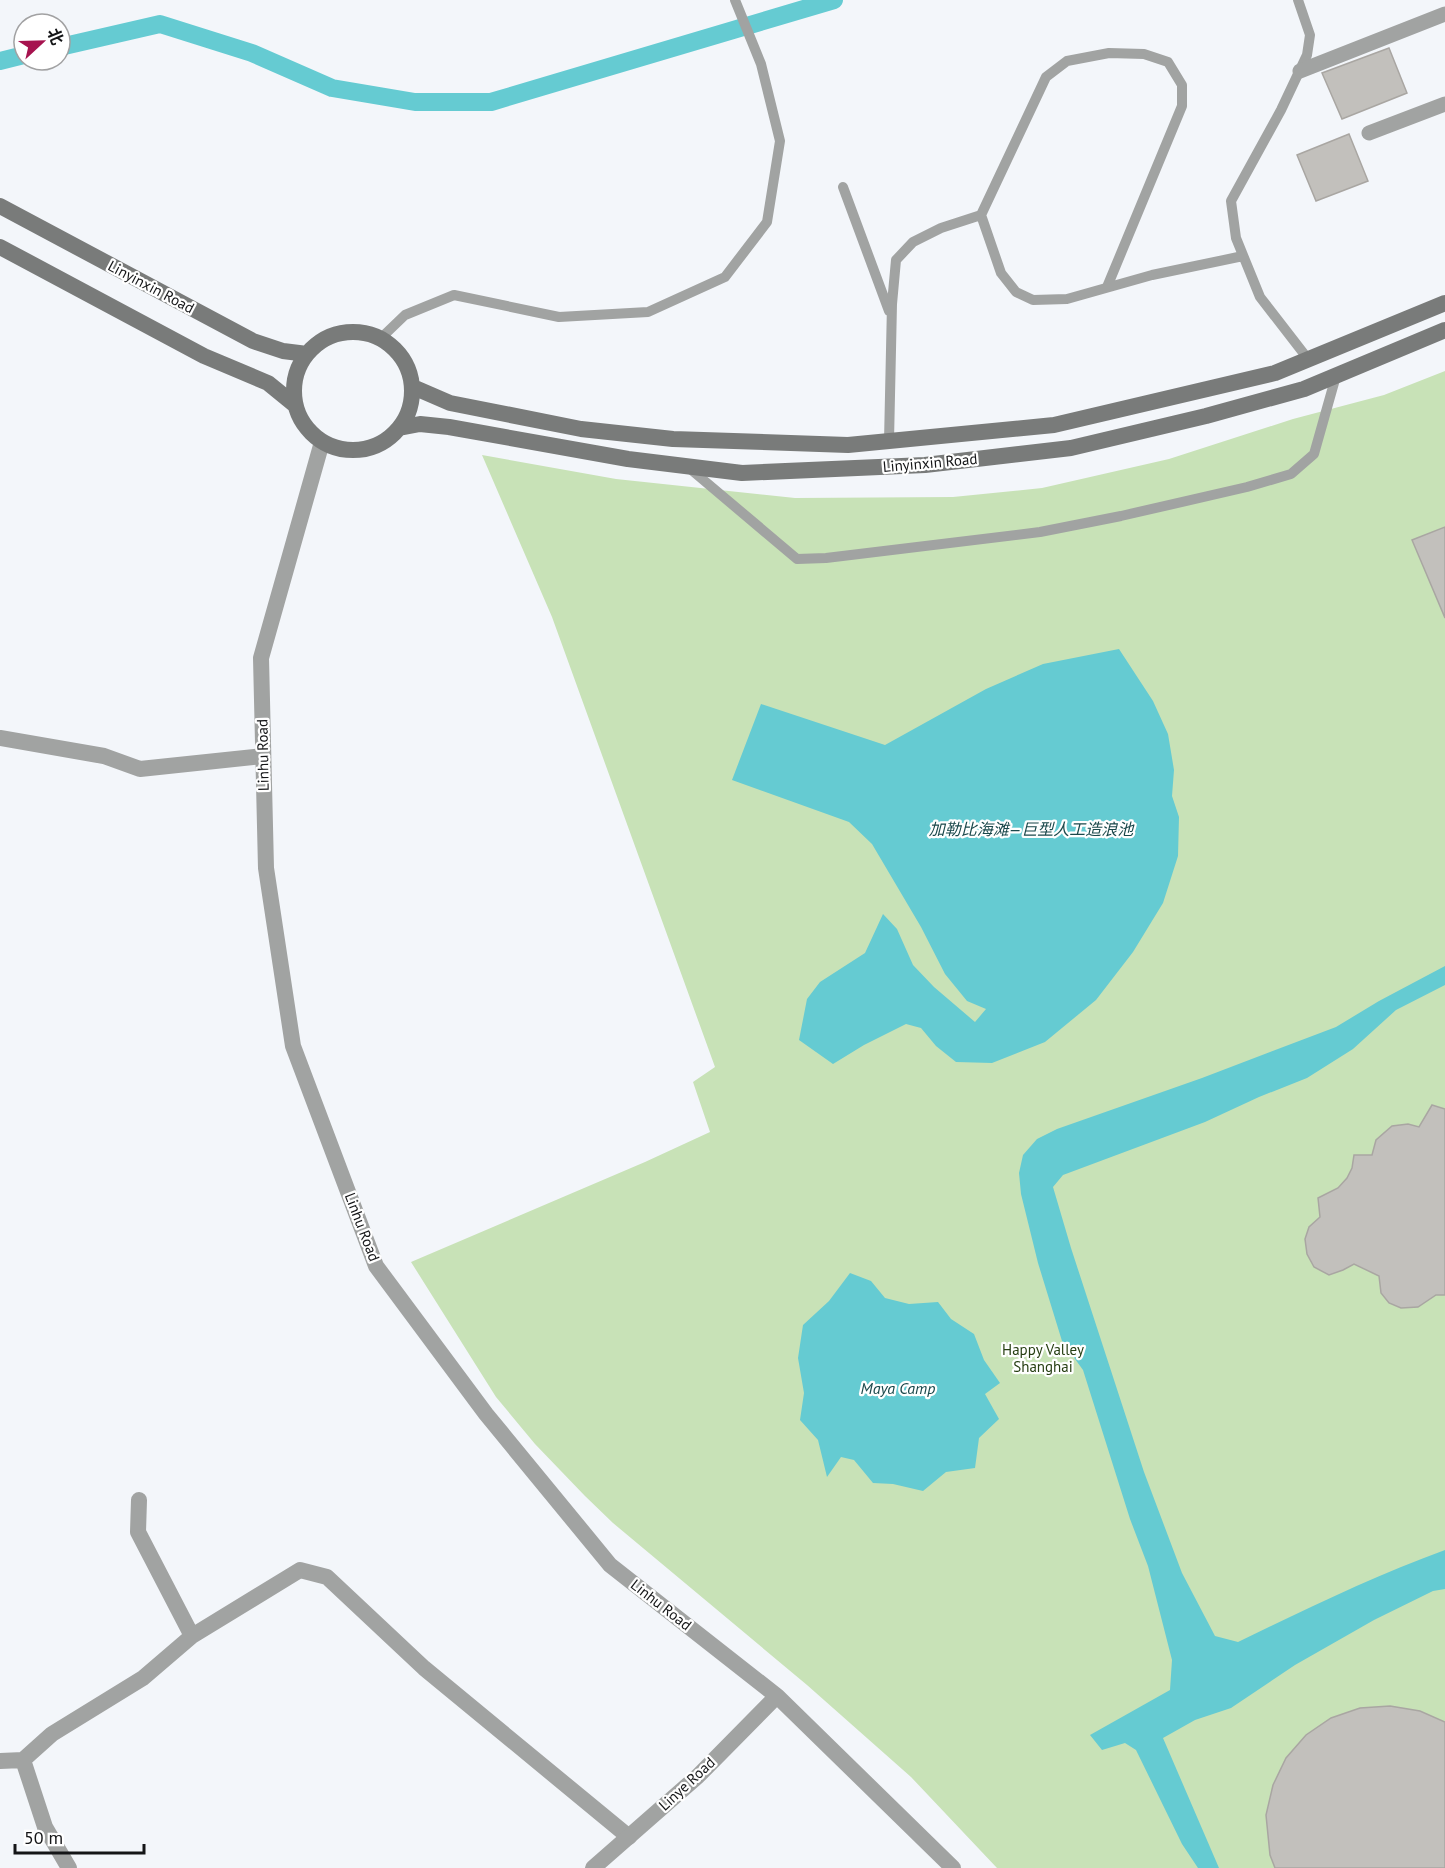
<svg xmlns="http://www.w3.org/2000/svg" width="1445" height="1868" font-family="'PT Sans','Noto Sans SC',sans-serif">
<rect width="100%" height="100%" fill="#f3f6fa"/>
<path fill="#c8e2b7" d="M1445,371V1868H997L911,1777L807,1685L613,1523L585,1496L535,1444L496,1397L411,1262L645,1162L710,1132L693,1082L715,1067L552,617L482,455L616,479L795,498L953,497L1042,488L1169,459L1293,419L1384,395Z"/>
<path fill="#65cbd2" d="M1119,649L1153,701L1168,734L1174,770L1172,796L1179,817L1178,856L1163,903L1133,952L1096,1000L1045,1042L992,1063L956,1062L936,1046L921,1028L906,1024L864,1045L833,1064L799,1040L807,999L820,982L865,953L883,914L897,929L913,965L934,987L975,1022L986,1009L967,1001L945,974L921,927L872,844L849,822L732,780L761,704L885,745L986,689L1043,664Z
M1445,966V985L1396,1010L1353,1049L1307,1078L1259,1097L1205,1122L1063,1175L1053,1187L1071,1248L1144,1472L1182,1573L1215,1636L1238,1642C1306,1609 1374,1576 1445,1550V1589L1433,1591L1374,1620L1295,1665L1231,1708L1195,1720L1163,1738L1219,1868H1198L1182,1844L1136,1750L1125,1743L1102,1750L1090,1735L1170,1690L1172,1660L1148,1566L1130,1519L1083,1370L1062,1341L1038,1263L1021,1194L1019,1173L1023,1155L1037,1139L1057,1129L1202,1078L1336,1027L1379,1001Z
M850,1273L871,1281L885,1298L909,1304L938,1302L951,1319L974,1334L984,1360L1000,1383L985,1394L999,1419L979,1438L975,1468L946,1472L923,1491L893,1484L873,1483L854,1460L841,1457L827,1477L818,1440L800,1420L804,1393L798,1358L803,1325L829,1301Z"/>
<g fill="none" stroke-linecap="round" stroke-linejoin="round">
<path stroke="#65cbd2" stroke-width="18" d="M60,47L160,24L252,53L332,88L415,102H491L834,0
M0,61L24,55"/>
</g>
<path fill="#c2c0bc" stroke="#a9a6a2" stroke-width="1.5" d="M1389,48L1407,93L1342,119L1322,73Z
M1349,134L1368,181L1316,201L1297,155Z
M1445,527V618L1412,540Z
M1432,1105L1445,1109V1295H1436L1418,1307L1401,1308L1389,1303L1381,1293L1379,1276L1354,1264L1343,1270L1329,1275L1314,1267L1307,1254L1305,1239L1309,1227L1320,1217L1318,1198L1338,1188L1347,1178L1352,1168L1354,1155H1372L1376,1140L1392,1126L1408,1124L1419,1127Z
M1390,1706L1420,1711L1445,1722V1868H1275L1270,1855L1266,1815L1273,1785L1286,1758L1306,1735L1331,1718L1360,1708Z"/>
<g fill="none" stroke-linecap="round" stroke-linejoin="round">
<path stroke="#a1a3a2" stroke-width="10" d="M1298,0L1310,35L1307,55L1281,110L1231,201L1236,238L1260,297L1308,359
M843,187L889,311
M981,215L1046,77L1067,61L1109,53L1144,54L1168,62L1182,85V106L1107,287
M380,339L405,315L454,295L559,317L648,312L725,277L767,222L780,141L761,64L735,0
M889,441L892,304L896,260L913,242L941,228L981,215L1001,273L1016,292L1033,300L1067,299L1152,275L1243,256
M688,467L797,559L826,558L1040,532L1121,516L1247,487L1291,474L1314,454L1336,376"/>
<path stroke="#a1a3a2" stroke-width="15" d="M1300,71L1445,14
M1369,133L1445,104"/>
<path stroke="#a1a3a2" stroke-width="16" d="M0,738L104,756L140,769L263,756
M139,1500L138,1532L192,1636
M23,1760L45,1827L69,1868
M0,1761L23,1760L52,1734L143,1678L192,1636L300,1570L327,1577L424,1668L629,1837"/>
<path stroke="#a1a3a2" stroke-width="16" d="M322,442L261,658L266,868L293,1046L376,1266L486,1414L610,1565L777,1696L953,1868
M593,1868L698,1776L777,1696"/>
<path stroke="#797b7a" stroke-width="16" d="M0,206L253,341L283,351L307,354
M0,247L204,356L268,383L295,405
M294 391a59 59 0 1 1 118 0a59 59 0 1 1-118 0Z
M413,387L450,403L581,429L673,439L848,445L1054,425L1275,373L1445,303
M399,428L420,424L449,427L628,459L742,473L925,465L1071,448L1206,416L1304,389L1445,330"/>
</g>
<g text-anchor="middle" stroke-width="4.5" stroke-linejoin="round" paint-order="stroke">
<g font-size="15" fill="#141517" stroke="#fff">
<text transform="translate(151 287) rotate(28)" y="5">Linyinxin Road</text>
<text transform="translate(930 463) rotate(-5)" y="5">Linyinxin Road</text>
<text transform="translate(263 755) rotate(-91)" y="5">Linhu Road</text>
<text transform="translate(362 1227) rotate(69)" y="5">Linhu Road</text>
<text transform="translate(661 1605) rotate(38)" y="5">Linhu Road</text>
<text transform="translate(687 1784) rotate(-43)" y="5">Linye Road</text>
</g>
<g font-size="15" fill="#273f13" stroke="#fff">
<text x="1043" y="1355">Happy Valley<tspan x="1043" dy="17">Shanghai</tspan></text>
</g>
<g font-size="16" font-style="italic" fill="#1a484b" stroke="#fff">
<text x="1031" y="835">加勒比海滩—巨型人工造浪池</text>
<text x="898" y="1394">Maya Camp</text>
</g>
</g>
<g transform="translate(42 42) rotate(68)"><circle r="28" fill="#ffffff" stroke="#a1a1a2" stroke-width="1.5"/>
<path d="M0-4.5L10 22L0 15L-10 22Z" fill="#a6134f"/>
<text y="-9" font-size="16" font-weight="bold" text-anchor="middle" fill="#141517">北</text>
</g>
<path d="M15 1844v9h129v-9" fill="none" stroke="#141517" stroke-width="3"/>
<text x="24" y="1844" font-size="18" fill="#141517" stroke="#ffffff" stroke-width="4.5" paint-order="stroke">50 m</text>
</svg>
